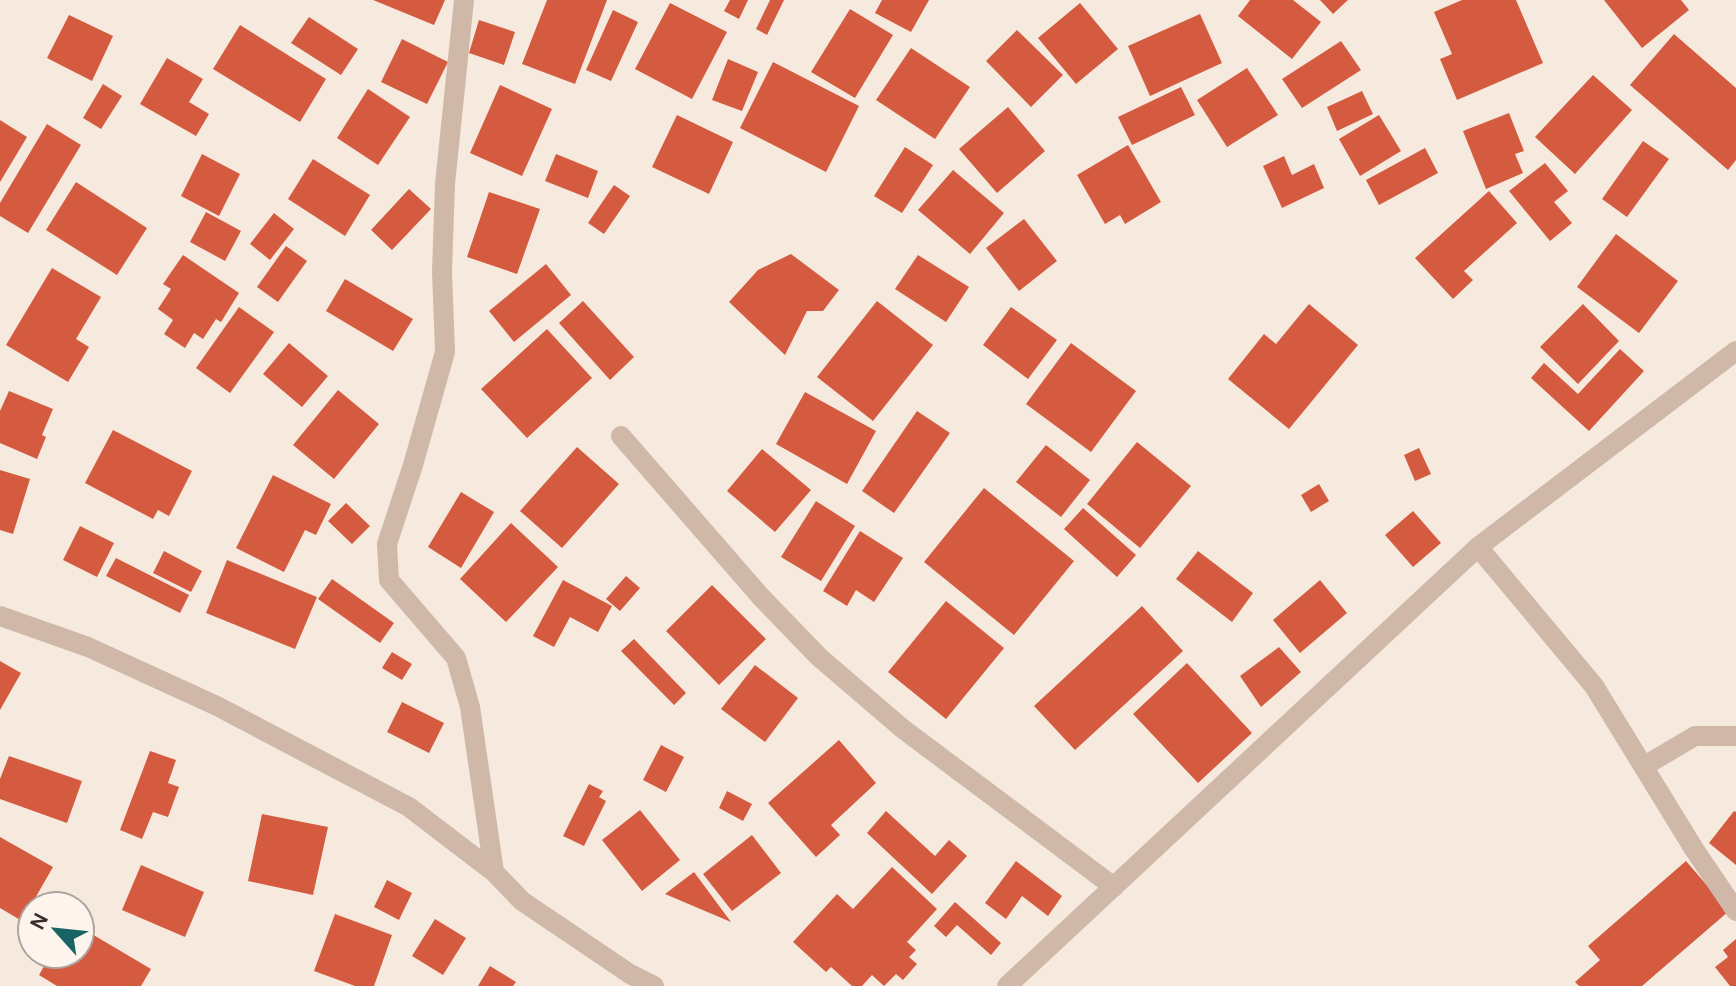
<svg xmlns="http://www.w3.org/2000/svg" width="1736" height="986" font-family="Karla,sans-serif">
<rect width="100%" height="100%" fill="#f6eadf"/>
<path fill="#d45b3f" d="M373,0H445L434,25Z
M547,0H607L575,84L522,64Z
M730,0H748L739,19L724,11Z
M770,0H784L767,35L756,29Z
M882,0H929L911,32L875,13Z
M1250,0H1293L1321,22L1292,59L1238,16Z
M1320,0H1348L1333,14Z
M1462,0H1516L1543,63L1457,100L1440,59L1452,54L1434,12Z
M1604,0H1681L1689,10L1642,48Z
M670,3L727,32L692,99L635,69Z
M1080,3L1118,49L1076,84L1038,38Z
M850,9L893,35L855,98L811,72Z
M613,10L638,22L611,81L586,70Z
M1200,14L1222,63L1150,96L1128,46Z
M69,15L113,36L92,81L47,58Z
M309,17L358,49L341,75L291,43Z
M479,20L515,32L504,65L469,53Z
M240,25L326,79L300,122L213,69Z
M1017,30L1063,75L1031,107L986,61Z
M1674,34L1736,88V160L1728,170L1630,85Z
M402,39L448,62L427,104L381,82Z
M1341,41L1361,70L1302,108L1282,79Z
M911,48L970,87L935,139L876,100Z
M167,58L203,79L189,102L209,114L196,136L140,104Z
M728,59L758,72L742,111L712,100Z
M773,62L859,106L826,172L740,128Z
M1247,68L1278,115L1227,147L1197,100Z
M1593,75L1632,110L1575,174L1535,137Z
M103,84L122,96L101,129L83,118Z
M500,85L552,109L522,176L470,153Z
M1181,87L1195,115L1132,145L1118,117Z
M368,89L410,117L378,165L337,138Z
M1362,91L1373,114L1337,131L1327,107Z
M1008,107L1045,151L997,193L959,149Z
M1509,113L1524,151L1515,154L1523,173L1486,189L1463,131Z
M677,115L733,142L709,194L652,167Z
M1379,115L1401,151L1360,176L1339,139Z
M0,120L27,137L0,182Z
M47,124L81,145L28,233L0,216V203Z
M1643,141L1669,159L1627,217L1602,199Z
M1128,145L1161,202L1125,224L1120,215L1105,224L1077,175Z
M905,147L933,165L902,213L874,196Z
M1425,148L1438,173L1379,205L1366,180Z
M202,154L240,174L219,216L181,196Z
M556,154L598,171L588,198L545,181Z
M1284,156L1292,175L1314,164L1324,188L1282,208L1263,166Z
M313,159L370,195L345,236L288,199Z
M1545,163L1568,191L1554,202L1572,223L1550,241L1509,191Z
M953,170L1004,213L970,254L918,210Z
M76,182L147,228L117,275L46,230Z
M614,185L630,196L604,234L588,223Z
M409,189L431,209L392,250L371,230Z
M1489,191L1517,223L1464,271L1473,280L1453,299L1415,258Z
M489,192L540,209L517,274L467,257Z
M206,212L241,231L225,261L190,242Z
M274,213L294,229L270,260L250,244Z
M1024,219L1057,261L1019,291L986,248Z
M1616,234L1678,281L1639,333L1577,287Z
M286,246L307,261L278,302L257,287Z
M791,254L839,290L823,311H807L785,355L729,302L758,270Z
M183,255L239,293L221,322L216,319L203,339L194,333L185,348L164,334L173,320L158,309L171,289L163,284Z
M918,255L969,287L946,322L895,289Z
M546,264L571,295L514,342L489,311Z
M52,268L101,297L76,339L89,347L68,382L6,345Z
M345,279L413,319L393,351L326,311Z
M583,301L634,357L610,380L559,323Z
M877,301L933,345L873,421L817,377Z
M1309,304L1358,345L1289,429L1228,379L1264,334L1276,344Z
M1583,304L1619,341L1578,384L1540,347Z
M239,307L274,332L230,393L196,368Z
M1011,307L1057,340L1028,379L983,345Z
M547,329L592,378L527,438L481,389Z
M289,343L328,376L302,407L263,374Z
M1071,343L1136,391L1091,452L1026,404Z
M1620,349L1644,371L1589,431L1531,378L1544,363L1578,394Z
M338,390L379,424L334,479L293,445Z
M9,391L53,409L42,435L46,437L37,459L0,443V411Z
M805,392L876,431L847,484L776,444Z
M917,411L950,433L894,513L862,491Z
M113,430L192,471L169,516L158,510L153,519L85,483Z
M1137,442L1191,486L1140,548L1087,504Z
M1046,445L1090,480L1061,517L1016,482Z
M577,447L619,484L562,548L520,511Z
M1419,448L1431,474L1415,481L1404,455Z
M762,449L811,490L775,532L727,491Z
M0,470L30,479L13,534L0,530Z
M273,475L331,504L316,535L305,530L284,572L236,548Z
M1319,484L1329,501L1311,512L1301,495Z
M984,488L1074,561L1014,635L924,562Z
M461,492L494,512L461,568L428,547Z
M816,501L855,526L821,581L781,557Z
M346,503L370,526L352,544L328,521Z
M1083,508L1136,555L1117,577L1064,529Z
M1413,511L1441,543L1413,567L1385,535Z
M511,523L558,567L506,622L460,579Z
M80,526L114,543L97,577L63,560Z
M860,531L903,558L874,602L856,590L847,606L823,591Z
M164,551L202,571L191,592L153,573Z
M1198,551L1253,593L1232,622L1176,579Z
M116,558L189,595L180,613L106,576Z
M227,560L317,597L295,649L206,613Z
M626,576L640,588L620,611L606,599Z
M332,579L394,623L380,643L318,599Z
M563,580L612,606L598,632L570,617L554,647L533,636Z
M1320,580L1347,613L1300,653L1273,620Z
M712,585L766,639L719,685L666,631Z
M946,601L1004,648L946,719L888,672Z
M1142,606L1183,651L1075,750L1034,706Z
M634,639L686,693L674,705L621,651Z
M1279,647L1301,672L1261,707L1240,676Z
M392,652L412,664L402,680L382,668Z
M0,661L21,673L0,710Z
M1187,663L1252,733L1198,783L1133,714Z
M755,665L798,698L765,742L721,709Z
M402,702L444,723L429,753L387,732Z
M839,740L876,783L831,825L840,835L816,857L768,803Z
M661,745L684,757L666,792L643,780Z
M150,751L176,760L168,783L179,787L168,817L153,812L142,839L120,830Z
M9,756L82,781L67,823L0,799V779Z
M589,784L603,791L599,797L606,801L584,846L563,836Z
M727,791L752,804L743,821L719,808Z
M640,810L680,860L642,891L602,840Z
M886,811L935,856L949,840L967,856L932,894L867,833Z
M1734,811L1736,812V865L1709,843Z
M262,814L328,827L313,895L248,881Z
M752,835L781,873L732,911L703,874Z
M0,837L53,867L22,921L0,908Z
M1016,861L1062,896L1048,916L1022,896L1006,919L985,903Z
M1686,861L1729,911L1642,986H1579L1575,982L1600,960L1588,946Z
M141,865L204,892L185,937L122,910Z
M892,867L937,909L907,942L916,950L909,957L917,964L903,980L896,974L884,986L872,975L862,986H852L831,967L826,972L793,942L837,894L853,909Z
M694,872L731,922L665,894Z
M387,880L412,893L399,920L374,907Z
M955,902L1001,943L991,955L957,925L946,937L934,926Z
M335,914L392,935L374,986H355L314,971Z
M435,919L466,938L443,975L412,956Z
M80,927L151,969L141,986H57L39,975L51,954H80Z
M1736,939V986H1730L1715,967L1728,957L1723,950Z
M490,966L516,982L513,986H478Z"/>
<g fill="none" stroke-linecap="round" stroke-linejoin="round">
<path stroke="#d0b8a9" stroke-width="20" d="M464,0L445,184L442,272L445,352L413,465L387,544L389,580L456,658L470,707L494,872
M621,436L761,597L819,657L903,729L1114,887
M1478,547L1594,686L1694,849L1736,911
M0,616L88,647L217,706L409,807L494,872L522,901L630,974L654,986
M1644,766L1695,736H1736
M1007,986L1478,547L1736,351"/>
</g>
<g transform="translate(56 930) rotate(297)"><circle r="38" fill="#fcf4ed" stroke="#afa59f" stroke-width="2"/>
<path d="M0-6L14 30L0 20L-14 30Z" fill="#196364"/>
<text y="-12" font-size="22" font-weight="bold" text-anchor="middle" fill="#3c2e29">N</text>
</g>
</svg>
